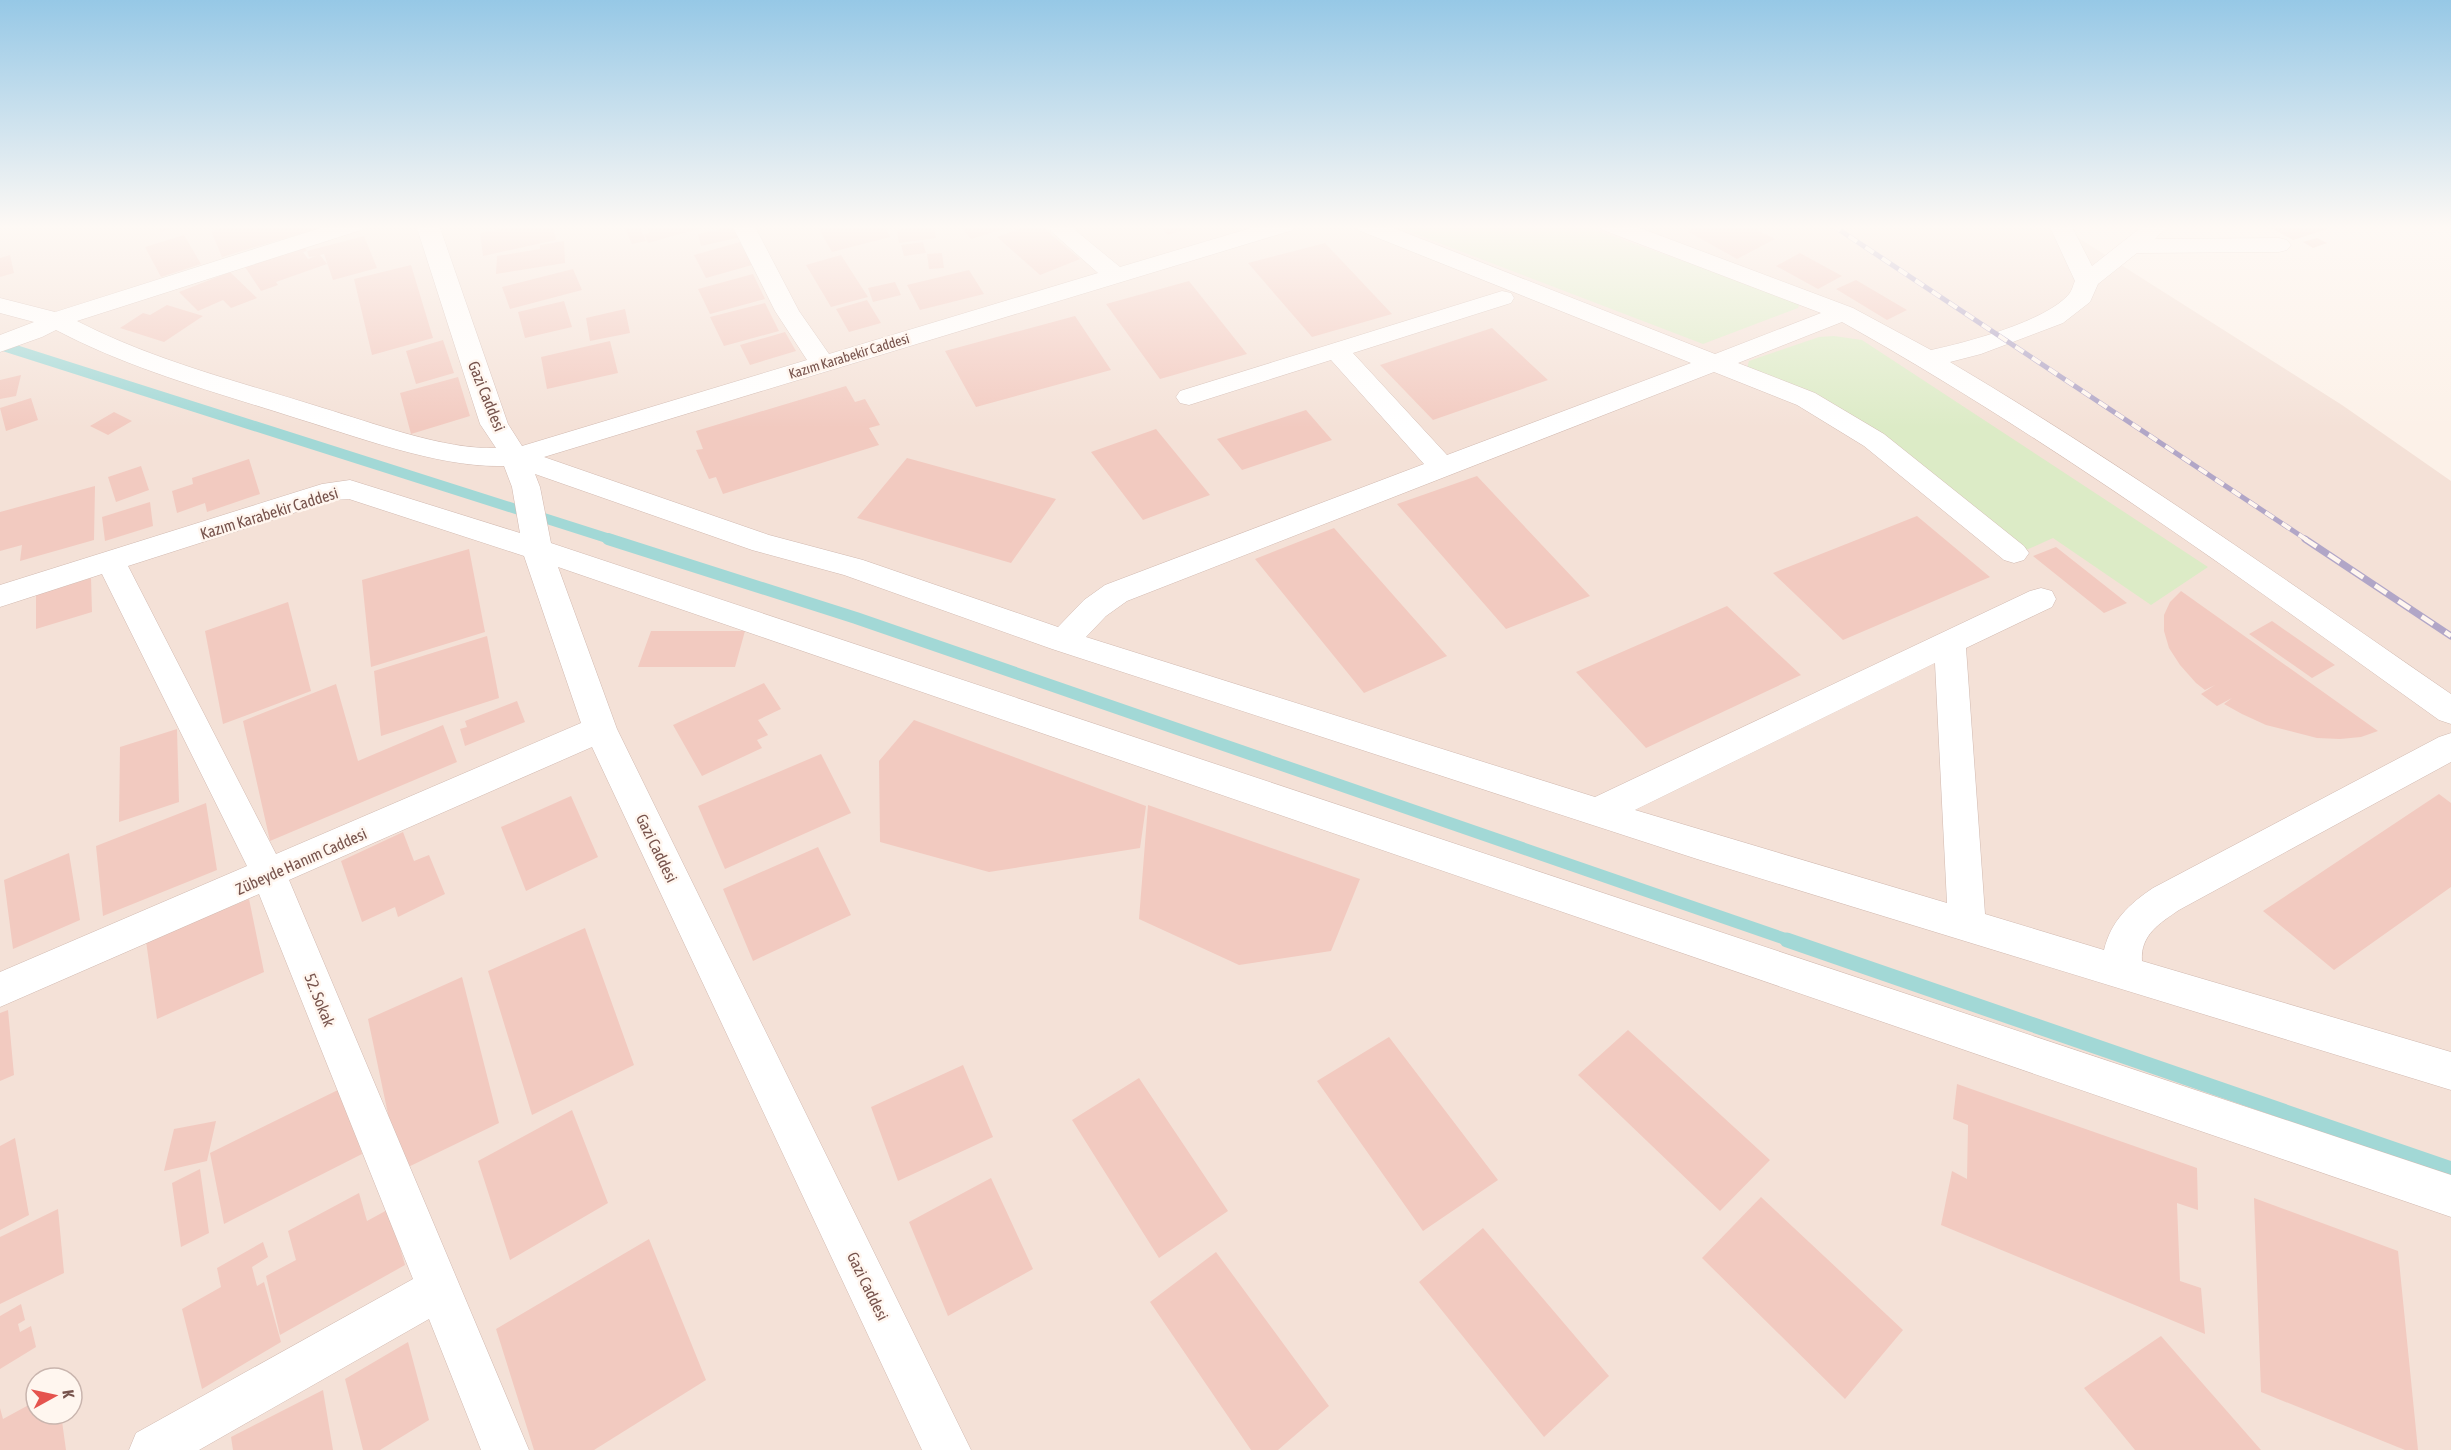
<svg xmlns="http://www.w3.org/2000/svg" width="2451" height="1450" font-family="'Asap Condensed',sans-serif">
<rect width="100%" height="100%" fill="#fcf1e8"/>
<path fill="#f4e1d7" fill-rule="evenodd" d="M0,225H2058L2342,405L2451,481V1450H0ZM36,1378H72V1414H36Z"/>
<path fill="#dcebc6" d="M1392,225H1581L1800,302L1798,308L1703,344Z
M1834,336L1862,340L2208,567L2151,605L2053,538L2024,551L1747,368L1749,361L1819,337Z"/>
<g fill="none" stroke-linecap="round" stroke-linejoin="round">
<path stroke="#a2d8d6" stroke-width="10" d="M0,345L613,540"/>
<path stroke="#a2d8d6" stroke-width="12" d="M608,539L856,618L1791,941"/>
<path stroke="#a2d8d6" stroke-width="15" d="M1787,940L2451,1169"/>
</g>
<path fill="#f2cac0" d="M157,225H183L161,232Z
M233,225H329L222,257L211,231Z
M521,225H553L556,240L483,256L480,233Z
M639,225L646,241L632,244L625,229Z
M646,225H712L648,243L644,234L650,233Z
M830,225H883L890,237L832,252L818,228Z
M933,225L936,238L899,243L897,230Z
M959,225H1017L971,239Z
M1029,225H1040L1080,259L1040,275L997,237Z
M1158,225H1198L1168,235Z
M1700,225H1748L1775,239L1737,259L1687,231Z
M2266,225H2320L2328,229L2293,240Z
M736,226L741,237L701,246L698,234Z
M184,235L201,264L161,277L145,247Z
M364,236L377,268L333,280L324,254L320,255L327,264L276,282L278,285L261,291L245,267L302,244L307,251L303,252L308,259L316,256L309,257L307,251Z
M2317,238L2327,243L2313,248L2303,242Z
M564,241L565,263L496,274L497,256L540,249V245Z
M740,242L752,265L706,278L694,255Z
M923,242L926,253L904,256L901,245Z
M1325,243L1392,314L1312,337L1248,263Z
M942,253L944,268L929,269L927,254Z
M1800,253L1842,276L1818,289L1776,266Z
M10,255L14,273L0,277V258Z
M841,255L868,297L831,307L806,265Z
M411,265L433,338L372,355L354,279Z
M573,269L582,290L510,309L502,287Z
M969,270L984,294L920,310L907,285Z
M230,272L257,298L231,308L223,300L198,311L179,292Z
M753,274L765,299L710,314L698,289Z
M1856,280L1907,310L1887,320L1836,289Z
M1189,281L1247,354L1160,379L1106,304Z
M895,282L901,295L873,302L868,288Z
M867,300L881,323L849,332L836,309Z
M564,301L572,327L525,338L518,312Z
M765,303L779,331L724,346L710,317Z
M167,305L203,316L164,342L120,328L143,313L150,315Z
M625,309L630,333L590,341L586,318Z
M1075,316L1111,370L976,407L945,351Z
M1492,328L1548,380L1433,420L1380,365Z
M785,332L796,351L750,365L740,345Z
M443,340L454,373L416,384L406,351Z
M610,341L618,373L547,389L541,357Z
M21,375L16,396L0,399V380Z
M458,377L470,416L411,434L400,393Z
M846,386L855,402L865,399L880,425L869,428L879,445L723,494L716,477L709,479L696,450L703,449L696,431Z
M31,398L38,420L6,431L0,408Z
M1306,410L1332,440L1242,470L1217,439Z
M114,412L132,421L108,435L90,426Z
M1156,429L1210,495L1143,520L1091,452Z
M907,458L1056,499L1011,563L857,518Z
M249,459L260,494L207,512L205,503L177,513L172,491L193,484L192,478Z
M141,466L149,490L116,502L108,477Z
M1477,476L1590,596L1506,629L1397,504Z
M95,486L94,540L20,561L22,545L0,551V512Z
M150,502L153,526L105,541L102,517Z
M1917,516L1990,577L1843,640L1773,573Z
M1334,528L1447,656L1364,693L1255,559Z
M2056,547L2127,603L2104,613L2033,556Z
M469,549L485,632L371,667L362,580Z
M91,578L92,612L36,629V595Z
M2181,591L2378,731L2361,737L2340,739L2317,738L2266,725L2242,714L2224,704L2232,698L2217,706L2201,694L2215,685L2205,690L2196,683L2180,665L2169,648L2164,631V615L2170,602Z
M288,602L311,691L223,724L205,631Z
M1727,606L1801,675L1646,748L1576,672Z
M2272,621L2335,665L2312,678L2249,634Z
M651,631H745L735,667H638Z
M487,636L499,698L381,736L374,671Z
M764,683L781,709L758,720L768,735L757,740L762,748L702,776L673,725Z
M336,684L358,761L443,725L457,762L270,841L243,721Z
M517,701L525,722L465,746L460,729L467,727L465,721Z
M914,720L1146,806L1140,848L989,872L880,842L879,761Z
M177,729L179,802L119,822L120,747Z
M821,754L851,813L725,869L698,806Z
M2439,794L2451,803V887L2334,970L2263,911Z
M571,796L598,857L526,891L501,827Z
M206,803L217,870L103,916L96,846Z
M1148,805L1360,879L1331,951L1239,965L1139,919Z
M403,832L414,861L429,855L445,894L398,917L395,907L362,922L341,861Z
M818,847L851,915L753,961L723,889Z
M69,853L80,920L13,949L4,880Z
M249,899L264,972L157,1019L146,941Z
M585,928L634,1065L532,1115L488,971Z
M462,977L499,1123L400,1171L368,1019Z
M8,1010L14,1075L0,1081V1013Z
M1628,1030L1770,1160L1720,1211L1578,1075Z
M1389,1037L1498,1180L1423,1231L1317,1081Z
M963,1065L993,1137L898,1181L871,1107Z
M1139,1078L1228,1211L1159,1258L1072,1120Z
M1957,1084L2197,1168L2198,1210L2177,1203L2180,1281L2201,1288L2205,1334L1941,1225L1952,1171L1967,1179L1968,1125L1953,1119Z
M344,1087L362,1154L224,1224L210,1153Z
M572,1110L608,1203L510,1260L478,1161Z
M216,1121L207,1161L164,1171L174,1129Z
M15,1138L29,1215L0,1230V1146Z
M200,1169L209,1233L181,1247L172,1183Z
M991,1178L1033,1269L948,1316L909,1222Z
M359,1193L367,1221L389,1209L405,1265L280,1335L266,1276L296,1260L288,1231Z
M1761,1197L1903,1330L1845,1399L1702,1258Z
M2254,1198L2398,1251L2418,1450H2405L2261,1392Z
M58,1209L64,1273L0,1304V1237Z
M1483,1228L1609,1376L1544,1437L1419,1282Z
M649,1239L706,1380L594,1450H534L496,1329Z
M263,1242L268,1257L252,1267L257,1286L264,1282L281,1342L202,1389L182,1309L221,1287L217,1268Z
M1216,1252L1329,1406L1278,1450H1251L1150,1302Z
M21,1304L25,1320L18,1324L20,1332L31,1326L36,1347L0,1369V1316Z
M2161,1336L2261,1450H2135L2084,1388Z
M408,1342L429,1420L380,1450H363L345,1379Z
M323,1390L333,1450H233L231,1437Z
M36,1401V1414H61L66,1450H0V1408L3,1419Z"/>
<g fill="none" stroke-linecap="round" stroke-linejoin="round">
<g stroke="#d1b9b0" stroke-width="1">
<path id="minor" d="M330,225H365L361,230L77,321C155,361 240,382 323,408C373,423 445,450 496,448L480,424L416,225H439L508,424L522,446L807,360L775,311L732,225H754L799,311L829,354L1098,273L1044,225H1069L1120,267L1261,225H1296L1293,230L544,457L769,535L863,560L1058,627L1084,600L1105,585L1424,464L1331,360L1189,405L1180,403L1176,397L1180,391L1502,291L1511,293L1514,298L1511,303L1353,353L1447,455L1691,363L1358,230L1355,225H1386L1715,354L1821,313L1603,230L1600,225H1632L1853,308L1931,350C1965,343 2047,321 2069,294C2072,291 2073,285 2075,281L2049,225H2071L2092,266L2144,225H2169L2155,239L2279,238L2287,240L2291,245L2287,250L2279,252L2137,253L2098,284L2090,302L2063,323L1981,354L1950,362C2121,463 2287,581 2451,694V724L2439,720C2245,581 2051,439 1842,322L1738,363L1815,393L1884,434L2024,546L2029,553L2024,560L2014,563L2004,560L1864,446L1797,405L1714,372L1127,601L1106,616L1086,637L1595,797L2030,591L2041,588L2052,591L2056,599L2052,607L1966,648L1985,914L2104,950C2111,921 2129,904 2153,888L2439,737L2451,733V762L2179,910C2160,923 2140,935 2142,961L2451,1052V1090L1697,859L1052,649L844,575L752,550L535,474L540,487L551,543L2451,1175V1217L558,567L617,729L971,1450H922L592,747L289,880L529,1450H481L429,1319L199,1450H129L136,1433L413,1279L259,894L0,1007V972L247,866L102,574L0,607V585L322,484L350,480L520,533L512,487L504,466C440,468 358,437 296,418C215,392 132,370 56,330L42,337L0,352V335L34,322L0,313V298L55,312ZM349,499L524,556L581,723L276,854L128,566L334,500ZM1935,663L1947,903L1635,810Z"/>
</g>
<use href="#minor" fill="#fff" fill-rule="evenodd"/>
<g stroke="#b1a6c7" stroke-width="5">
<path id="rail-far1" d="M1832,225L2307,540"/>
</g>
<g stroke="#b1a6c7" stroke-width="7">
<path id="rail" d="M2305,539L2451,636"/>
</g>
<use href="#rail-far1" stroke="#fff6ef" stroke-width="4" stroke-dasharray="10" stroke-linecap="butt"/>
<use href="#rail" stroke="#fff6ef" stroke-width="4.5" stroke-dasharray="14" stroke-linecap="butt"/>
</g>
<linearGradient id="sky" x2="0" y2="1"><stop stop-color="#96c8e6"/><stop offset="0.53" stop-color="#fef9f5"/><stop offset="1" stop-color="#fef9f5" stop-opacity="0"/></linearGradient>
<rect width="2451" height="428" fill="url(#sky)"/>
<g text-anchor="middle" stroke-width="5" stroke-linejoin="round" paint-order="stroke">
<g font-size="14" fill="#77534c" stroke="#fff6ef">
<text transform="translate(849 356) rotate(-17)" y="5">Kazım Karabekir Caddesi</text>
</g>
<g font-size="16" fill="#77534c" stroke="#fff6ef">
<text transform="translate(487 396) rotate(68)" y="6">Gazi Caddesi</text>
<text transform="translate(269 513) rotate(-17)" y="6">Kazım Karabekir Caddesi</text>
<text transform="translate(657 848) rotate(64)" y="6">Gazi Caddesi</text>
<text transform="translate(301 861) rotate(-24)" y="6">Zübeyde Hanım Caddesi</text>
<text transform="translate(320 1000) rotate(68)" y="6">52. Sokak</text>
<text transform="translate(868 1286) rotate(64)" y="6">Gazi Caddesi</text>
</g>
</g>
<g transform="translate(54 1396) rotate(82)"><circle r="28" fill="#fff6ef" stroke="#c9b5ae" stroke-width="1.5"/>
<path d="M0-4.5L10 22L0 15L-10 22Z" fill="#e5534e"/>
<text y="-9" font-size="16" font-weight="bold" text-anchor="middle" fill="#77534c">K</text>
</g>
</svg>
